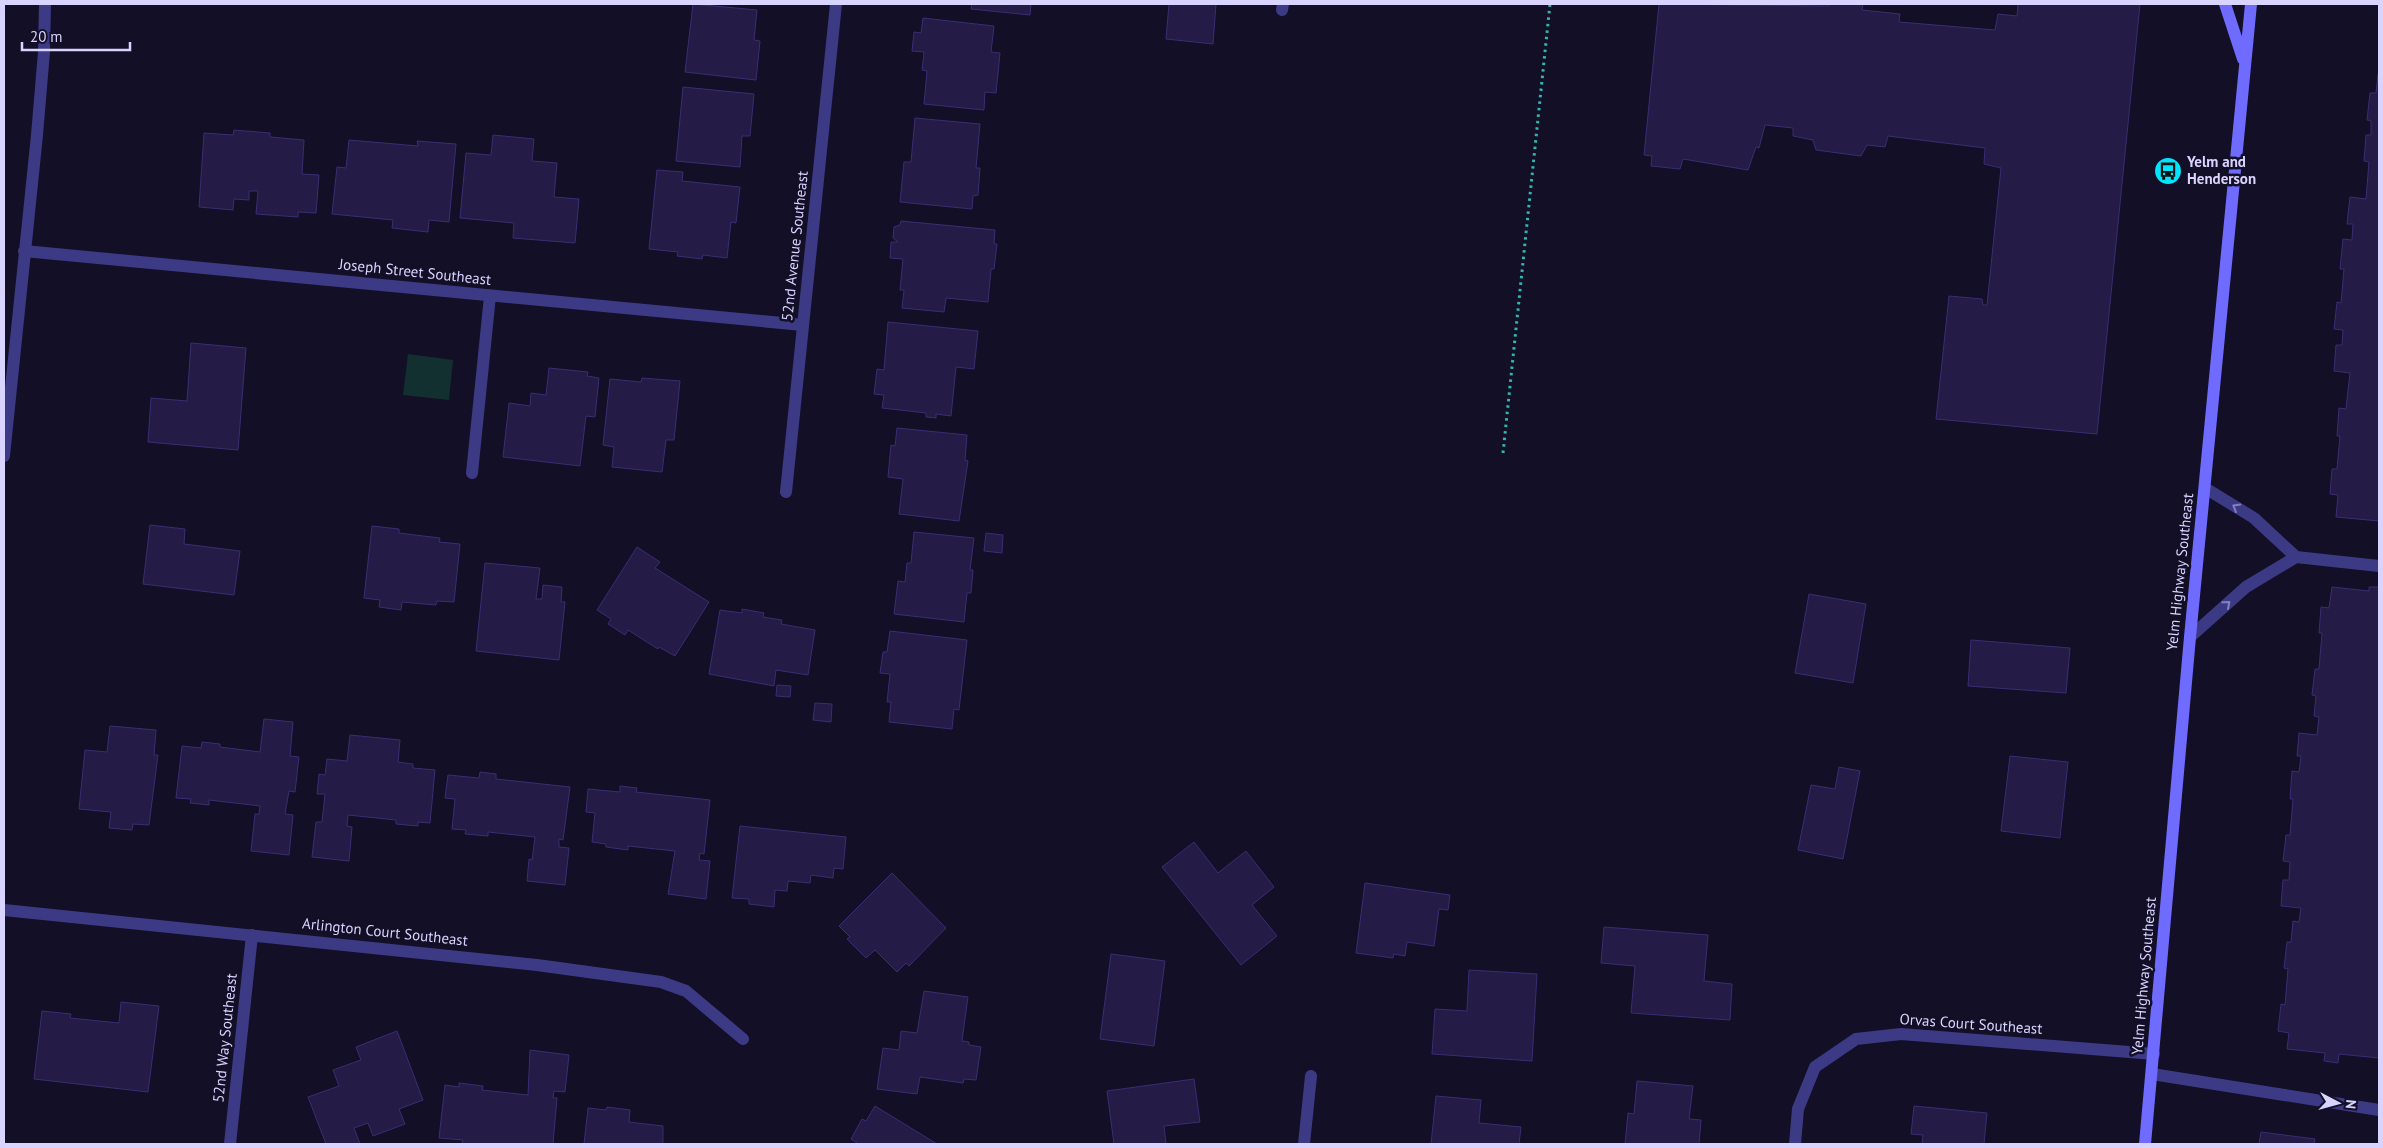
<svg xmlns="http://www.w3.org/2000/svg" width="2383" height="1148" font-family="'PT Sans',sans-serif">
<rect width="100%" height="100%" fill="#130f26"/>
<path fill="#12302f" d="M408,354L453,360L449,400L403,395Z"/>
<path fill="#241b47" stroke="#3b2d73" d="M693,4L757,10L754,40L760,41L756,80L685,72Z
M972,4H1031L1030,15L971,9Z
M1169,4H1216L1213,44L1166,39Z
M1659,4L1829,6V4H1863L1862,10L1900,14L1899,22L1995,30L1998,14L2017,16L2018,4H2140L2097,434L1936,419L1949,296L1982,299L1983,305H1987L2001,168L1984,164L1985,148L1888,136L1885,147L1867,145L1861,156L1816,150L1813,140L1793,136V128L1765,125L1759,148L1756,147L1748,170L1683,159L1680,169L1651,166L1652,156L1644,155Z
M923,18L994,26L991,52L1000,53L996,93L985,92L984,110L924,104L927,71L922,70L924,52L912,51L914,32L921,33Z
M2378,74H2379V521L2336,517L2338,495L2330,494L2332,469H2337L2340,436H2337L2339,408L2346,409L2350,373L2334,371L2336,345H2342L2343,330L2334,329L2337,302L2341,303L2344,269H2340L2343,239L2352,240L2353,224H2347L2350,197L2366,199L2369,162L2364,161L2366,135H2371V121L2367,120L2370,93H2376Z
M683,87L754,94L750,136H742L740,167L676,161Z
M915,118L980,124L976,168H980L978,195L973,196L972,209L900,202L904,162H911Z
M234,130L270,133V137L304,140L302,174L319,175L316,213L298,212V217L256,214L258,191H249V200L234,199L233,210L199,207L204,133L233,135Z
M493,135L534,139L532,161L557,163L554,197L579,199L575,243L513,238L514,223L460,218L466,153L491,155Z
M349,140L418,146L417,141L456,144L449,222L429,220L428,232L392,228L393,220L332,214L337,167L346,168Z
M657,170L683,172L682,181L740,187L736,223L731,222L727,258L703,255L702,259L677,256L678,252L649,249Z
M901,221L995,230L994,244H997L994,269H991L988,302L946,298L944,312L902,308L904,290H900L903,259L890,258L891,242H898L893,238L894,227L900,225Z
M888,322L978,331L974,369L956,367L951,416L936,414V418L926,417V413L882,408L884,395L874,394L877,369L884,370Z
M191,343L246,348L238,450L148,442L151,398L187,401Z
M549,368L588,372L587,376L599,378L595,417L586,416L580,466L503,457L509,403L530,406L531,393L546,395Z
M642,378L680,381L674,440H666L662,472L612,467L614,447L603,445L610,379L641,382Z
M897,428L967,435L965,460L968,461L959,521L899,514L903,479L888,477L891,445L895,446Z
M150,525L185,529L184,544L240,551L234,595L143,584Z
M372,526L399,529V533L440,538L439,542L460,544L454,602L437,601L436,605L402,602L401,610L379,607L380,600L364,598Z
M914,532L974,538L970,570H973L971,593H967L964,622L894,614L898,581L905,582L907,563H911Z
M986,533L1003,535L1002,553L984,551Z
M637,547L660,562L655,568L709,602L675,656L659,647L658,649L628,630L625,635L608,624L611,619L597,610Z
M485,563L540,568L536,599H542L543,585L562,587L561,602H565L559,660L476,651Z
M2332,587L2369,591V587H2379V1058L2339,1054L2338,1063L2324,1061L2325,1053L2287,1049L2289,1033L2278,1031L2281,1004L2285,1005L2288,969L2284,968L2287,942H2291L2293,921L2299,922L2301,908L2281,906L2283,880H2289L2290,862L2283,861L2286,835H2290L2293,799H2290L2292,771L2299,772L2301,756H2297L2299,733L2317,735L2319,717L2314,716L2316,696L2312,695L2315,669H2319L2322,633H2319L2321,607L2329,608Z
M1809,594L1866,604L1853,683L1795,673Z
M742,609L764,613L763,617L782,620L781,624L815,630L808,675L776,670L774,686L709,674L720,610L742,613Z
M890,631L967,640L959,710L954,709L952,729L889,722L891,702H887L890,674L880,673L883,652H887Z
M1971,640L2070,648L2066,693L1968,686Z
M777,685L791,686L790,697L776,696Z
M815,703L832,704L831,722L813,720Z
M264,719L293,722L290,756L299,757L295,792L289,791L285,814L293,815L289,855L251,851L255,814H259L260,806L209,800V805L190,803L191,799L176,798L182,746L201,748L202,742L220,744V747L260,752Z
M110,726L156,730L154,755H158L149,825L133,824L132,830L109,828L111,812L79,809L85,750L107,752Z
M350,735L400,740L398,762L413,764V768L435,770L430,823L418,822V826L396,824V820L348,815L347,826L352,827L349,861L312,857L316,822H322L325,794H317L319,774L325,775L327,759L347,761Z
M2010,756L2068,762L2060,838L2001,831Z
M1839,767L1860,771L1843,859L1798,850L1811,785L1835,789Z
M480,772L496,774V779L570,787L563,840L559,839V847L569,848L565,885L527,881L529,859L532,860L535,837L488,832V836L465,834L466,830L452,829L455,799L445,798L448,775L479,778Z
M620,786L637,788L636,792L710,800L704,854L700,853L699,860L710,861L706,899L668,894L675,851L628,846V850L606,847V844L592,842L595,813L586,812L588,789L620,792Z
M740,826L846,837L843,869L834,868L833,878L811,875L810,883L788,881L787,891L775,890L774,907L749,904V899L732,898Z
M1194,842L1218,873L1246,851L1274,887L1252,905L1277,936L1241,965L1162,867Z
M892,873L946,928L909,966L906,963L897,972L875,950L866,958L847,939L850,937L839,926Z
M1365,883L1450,895L1448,910L1439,909L1434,946L1407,942L1405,956L1394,954L1393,958L1356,953Z
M1604,927L1708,935L1704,981L1732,984L1730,1020L1631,1013L1635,966L1601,963Z
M1111,954L1165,961L1154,1046L1100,1039Z
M1469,970L1537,974L1532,1061L1432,1054L1435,1009L1467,1011Z
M924,991L968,997L962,1041L969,1042V1045L981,1047L976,1080L964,1079L963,1083L920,1077L917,1094L877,1089L883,1048L899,1050L901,1031L917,1033Z
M121,1002L159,1006L148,1092L34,1079L42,1011L71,1014L70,1018L119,1023Z
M397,1031L423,1100L399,1109L405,1124L373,1136L368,1123L354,1128L360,1144H326L308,1097L339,1086L333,1070L361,1060L356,1047Z
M530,1050L569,1055L565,1092L554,1091L553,1098H557L553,1144H462L463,1140L439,1138L445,1085L459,1087V1083L483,1086L482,1090L528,1095Z
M1194,1079L1200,1122L1164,1126L1166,1144H1114L1107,1091Z
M1637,1081L1693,1086L1689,1119L1701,1120L1699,1144H1625L1628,1113L1634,1114Z
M1436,1096L1481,1100L1479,1123L1521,1127L1519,1144H1431Z
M875,1106L937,1144H856L857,1143L851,1139L862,1119L866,1121Z
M1914,1106L1987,1113L1984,1144H1922L1923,1135L1911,1134Z
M607,1107L630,1110L629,1122L663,1126V1144H584L588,1108L606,1110Z
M2261,1132L2315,1139L2314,1144H2259Z"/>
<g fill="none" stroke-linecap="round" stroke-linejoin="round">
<path stroke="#2fb8b0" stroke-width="3" stroke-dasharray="2.5 4" stroke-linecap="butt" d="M1503,453L1550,4"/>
<path stroke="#3d3a85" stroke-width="12" d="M1282,10L1283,4
M472,473L490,296
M2296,557L2379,566
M2190,637L2246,587L2296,557L2254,518L2205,488"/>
<path stroke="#3d3a85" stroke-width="12" d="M24,251L803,325
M4,456L37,135L44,52L45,4
M786,492L836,4
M4,910L537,965L661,982L686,991L743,1039
M2152,1074L2379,1110
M230,1144L252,935
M1304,1144L1311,1076
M1795,1144L1798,1109L1815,1067L1856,1039L1901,1034L2154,1054"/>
<path stroke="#6f6bff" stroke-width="12" d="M2225,4L2243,59
M2145,1144L2190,637L2251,4"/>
</g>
<defs><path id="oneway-chevron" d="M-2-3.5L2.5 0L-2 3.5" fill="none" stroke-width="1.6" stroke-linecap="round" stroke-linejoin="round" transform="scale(1.25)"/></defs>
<g stroke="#837fbc">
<use href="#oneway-chevron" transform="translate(2236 507) rotate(-149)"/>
<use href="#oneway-chevron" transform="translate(2227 604) rotate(-41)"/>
</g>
<defs>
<g id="bus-disc" transform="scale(1.4375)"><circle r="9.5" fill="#00e5ff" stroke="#130f26"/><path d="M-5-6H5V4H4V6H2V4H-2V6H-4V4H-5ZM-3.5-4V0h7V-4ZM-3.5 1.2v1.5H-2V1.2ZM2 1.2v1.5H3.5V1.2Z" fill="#111"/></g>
</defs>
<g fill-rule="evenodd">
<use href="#bus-disc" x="2168" y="171"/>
</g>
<g text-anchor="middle" stroke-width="5" stroke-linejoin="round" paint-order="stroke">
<g font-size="15" font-weight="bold" fill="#d9d4ff" stroke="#130f26" text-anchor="start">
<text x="2187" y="167">Yelm and<tspan x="2187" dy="17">Henderson</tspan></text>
</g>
<g font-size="15" fill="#d9d4ff" stroke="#130f26">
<text transform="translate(795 246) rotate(-84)" y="5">52nd Avenue Southeast</text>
<text transform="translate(415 272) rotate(6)" y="5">Joseph Street Southeast</text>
<text transform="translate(2180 572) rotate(-84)" y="5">Yelm Highway Southeast</text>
<text transform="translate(385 932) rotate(6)" y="5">Arlington Court Southeast</text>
<text transform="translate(2144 976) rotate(-85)" y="5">Yelm Highway Southeast</text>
<text transform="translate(1971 1024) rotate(4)" y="5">Orvas Court Southeast</text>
<text transform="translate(225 1038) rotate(-84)" y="5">52nd Way Southeast</text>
</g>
</g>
<rect width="2383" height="1148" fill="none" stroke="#d9d4ff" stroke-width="10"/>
<g transform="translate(2338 1103) rotate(96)" stroke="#130f26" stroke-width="4" paint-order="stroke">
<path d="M0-4L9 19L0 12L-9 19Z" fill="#d9d4ff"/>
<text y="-8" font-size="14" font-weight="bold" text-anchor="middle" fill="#d9d4ff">N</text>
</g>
<path d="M22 42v8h108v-8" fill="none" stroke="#d9d4ff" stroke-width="2.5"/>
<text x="30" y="42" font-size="15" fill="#d9d4ff" stroke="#130f26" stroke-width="4" paint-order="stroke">20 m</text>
</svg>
